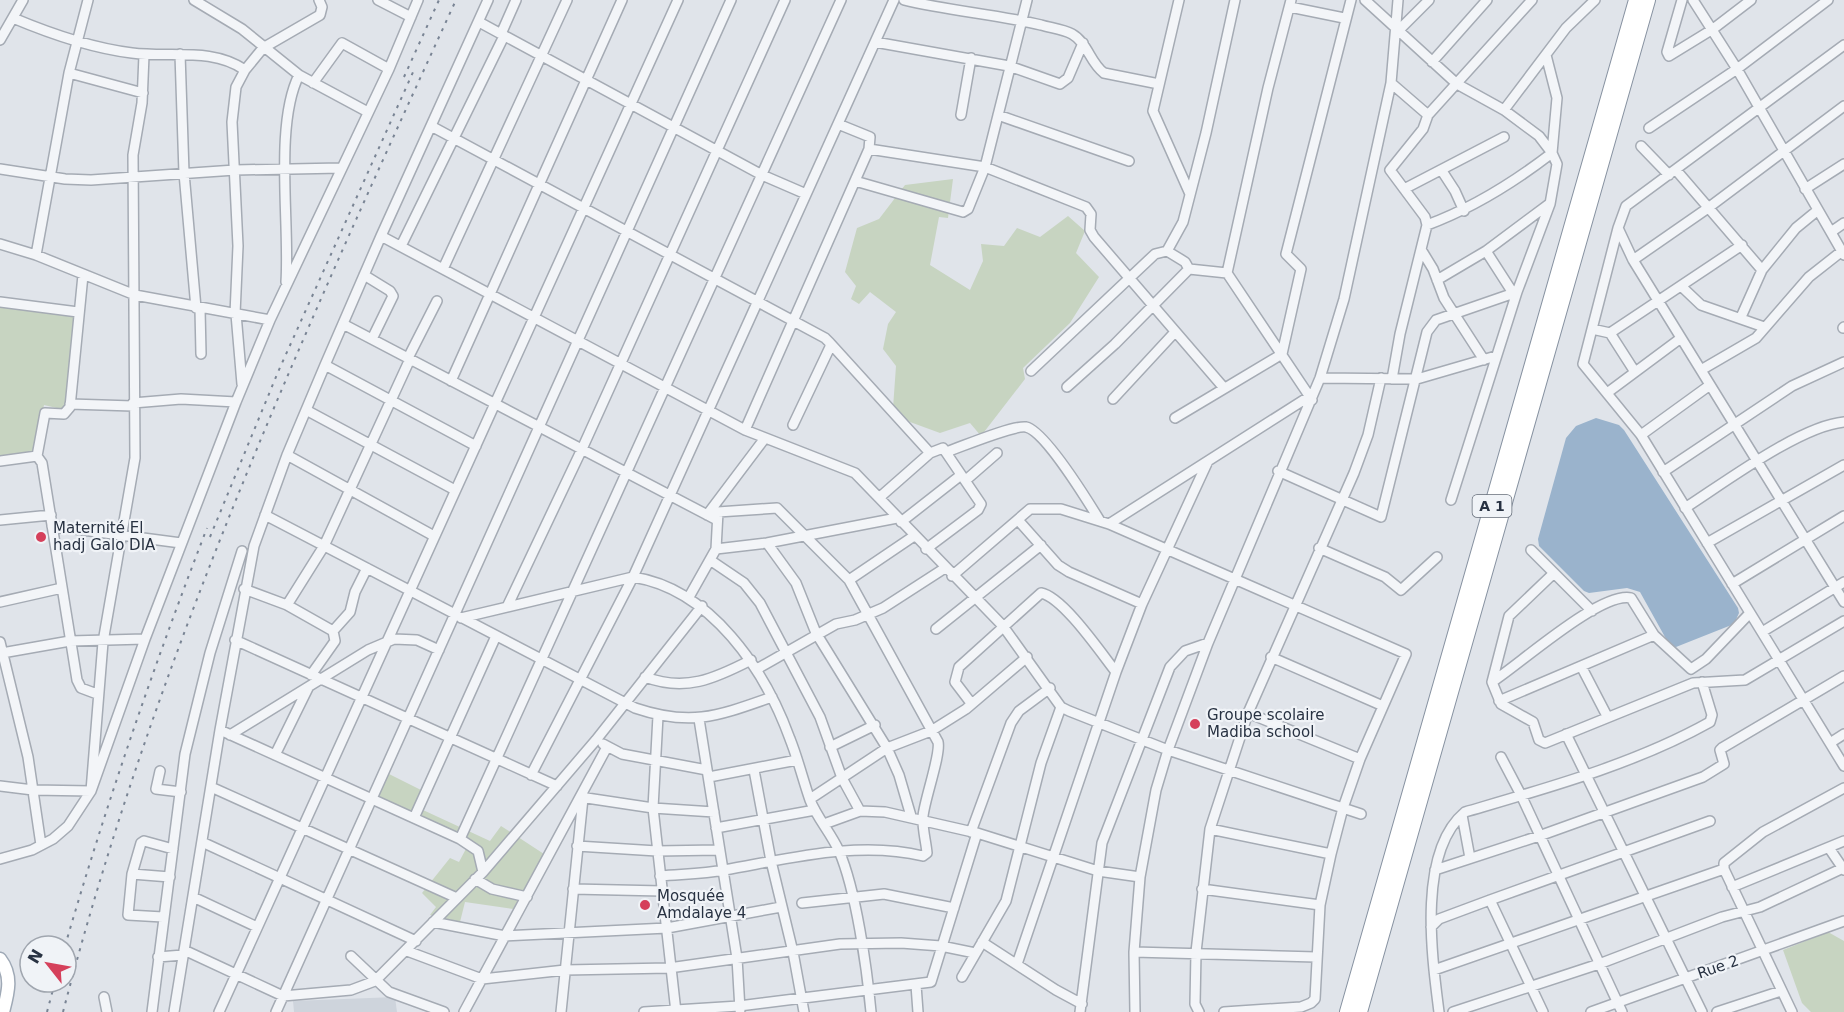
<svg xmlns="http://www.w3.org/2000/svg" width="1844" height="1012" font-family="'DejaVu Sans',sans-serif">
<rect width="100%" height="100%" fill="#e0e4ea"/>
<path fill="#ced4dc" d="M395,997L397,1012H294L293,1001Z"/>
<path fill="#c7d4c1" d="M953,179L948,218L939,217L930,265L970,290L983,261L981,244L1004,246L1017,228L1040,237L1068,216L1085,231L1076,253L1099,277L1070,323L1023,368L1025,379L981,436L970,423L940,433L910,422L893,408L896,366L883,349L888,324L896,312L870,292L859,304L851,299L856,286L845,272L857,228L879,219L905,185Z
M0,304L75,314L65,410L44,405L34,455L0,457Z
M383,771L429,794L423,810L490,841L501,826L544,854L513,909L465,902L460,922L430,915L436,907L422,893L450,858L459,862L468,845L370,800Z
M1828,932L1844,941V1012H1811L1802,1003L1783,950Z"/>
<path fill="#9ab3cc" d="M1596,418L1619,425L1624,430L1738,608L1739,613L1734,624L1676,647L1670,646L1640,592L1627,588L1589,593L1584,591L1539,546L1538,539L1566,438L1576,426Z"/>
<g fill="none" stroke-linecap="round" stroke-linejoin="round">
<g stroke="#a5abb4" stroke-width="12">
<path id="minor" d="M194,0L242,29L299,75L366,111
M378,0L411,17
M904,0C949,11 995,14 1041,25C1051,28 1063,29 1072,34C1088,43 1090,63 1104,73L1159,84
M1179,0L1153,111L1190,194
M1291,0L1268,88L1227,273L1312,400
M1365,0L1457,84L1504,110L1539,136L1552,153L1557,164L1550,204L1517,292L1451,500
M1682,0L1667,52L1669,56L1713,29L1751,0
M1693,0L1737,69L1844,255
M1290,7L1344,18
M13,18C51,34 91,48 132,53C170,58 212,47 245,70
M479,22L762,175L806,194
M1399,30L1429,0
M501,34L516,0
M0,40L23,0
M875,42L1009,66L1060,84L1068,78L1083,43
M1844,45L1626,206L1618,228L1633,260L1844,602
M180,54L184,173L196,308
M1546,55L1557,98L1552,153
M1432,62L1487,0
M69,73L143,93
M313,83L342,43L389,69
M1391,83L1428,115
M1504,110L1566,28L1595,0
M961,115L971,58
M998,115L1129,161
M431,126L825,338L830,343V347L793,425
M1649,128L1737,69L1828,0
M1641,146L1669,175
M869,149L985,167L1086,207L1091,214L1090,230L1094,237L1224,388
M0,169L65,179L91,180L235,170L341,168
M1676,170L1762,270
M1442,171L1455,191L1464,211
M855,181L963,212L968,209L985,167L1027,0
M1404,189L1504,137
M1805,189L1844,164
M1427,225C1473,208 1513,183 1552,153
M1618,228L1583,364L1641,435L1844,766
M1831,232L1844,223
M381,236L745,430L855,473L1003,626L1061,707L1069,711L1168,750L1361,814
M0,244L36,255L135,295L270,320
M401,246L504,36
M1167,251L1183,222L1206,133L1235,0
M1422,251L1433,269L1444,298L1484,360
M1486,251L1513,293
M36,255L69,73L88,0
M1633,260L1708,208L1844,106
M443,269L567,0
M1189,269L1227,273
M83,275L70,407L64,414L45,413L37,456L42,463L77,680L81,688L97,694
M364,275L390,291L393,296L372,339
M1437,280L1486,251L1549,204
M286,282C290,224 274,125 299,75
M1681,286L1701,305L1764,327
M0,302L78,312
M200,309L201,354
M235,314L238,246L232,122L236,87L245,70L263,48L320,15L322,7L319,0
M236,314L242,384
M1741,317L1762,270L1796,228L1818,210
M343,324L717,520
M1843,328L1844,327
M1592,329L1610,333L1635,372
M1610,333L1742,245
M830,343L930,453
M408,358L437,301
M325,365L476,446
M1701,370L1756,338L1809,277L1842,251
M1031,371L1155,254L1167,251L1185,262L1189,269
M1320,378L1417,379L1496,356
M1392,379L1400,334L1427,225L1425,217L1390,170L1423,129L1428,115L1532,0
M451,381L622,0
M1067,387L1115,344L1189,269
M1607,393L1681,338
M1113,399L1175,332
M133,403L181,399L236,402
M70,404L133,406
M306,410L455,490
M1175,418L1282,354L1301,269L1286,254L1351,0
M745,430L869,149L870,137L838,124
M1641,435L1710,385
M946,452C961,447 1013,425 1026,427C1045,431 1089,503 1100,521
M287,455L434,536
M0,461L37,456
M1278,471L1381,517L1427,332L1436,320L1517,292
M1663,472L1792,386L1844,362
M966,480L997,453
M880,497L930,453L943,448L981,504L978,510L926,549
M1685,508C1724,483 1800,426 1844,422
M265,515L635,708C691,727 718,716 772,697
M707,515L765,438
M0,520L51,515
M1018,520L1058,565L1069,572L1142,604
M901,522L961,475
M1109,524L1310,396
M52,526L181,543
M767,543L796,583L816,633L887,748L899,775L911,816
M1707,543L1844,465
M1319,548L1385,577L1401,590L1437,557
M716,549L767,543L897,518
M1531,550L1592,611
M710,560L744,583L760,603L820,717L842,778L860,811
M1554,573L1509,616L1492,682L1501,704L1533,722L1539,740L1545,743L1693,683L1745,680L1844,621
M952,576L1030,509H1061L1109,524L1406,654L1360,759L1343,808L1331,854L1320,905L1315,999L1311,1003L1301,1007L1224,1012
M849,580L914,536
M1732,584L1844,516
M244,589L287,605L333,631
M0,602L62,588
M287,605L324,546L410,359
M507,607L582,449L785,0
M461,618L633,577C711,589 765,670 790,739C798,759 803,780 810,800C817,818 831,833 839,851C856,890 867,969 871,1012
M936,629L1041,545
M1762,632L1844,582
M235,640L557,786
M0,642L28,757L41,845
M2,653L70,641L145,639
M1271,657L1383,706
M1581,666L1607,716
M757,669L836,624L855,620L883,608L945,568
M311,675L335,641L333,631L350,612L355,592L367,568
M645,677C685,692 714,679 751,660
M1492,682C1520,664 1601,591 1631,598L1654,635L1691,669L1706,659L1750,613
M1499,701L1654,635
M971,703L955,682L959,667L1041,593C1063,597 1101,653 1116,672
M1248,713L1360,759
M658,716L653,808L676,1012
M699,719L737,958L740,1010
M220,730L460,839L478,851L483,872
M1566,734L1702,1012
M230,735L368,650L394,639L417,640L439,650
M1830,743L1844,734
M603,744L622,754L707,770
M830,747L875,725
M275,755L308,688
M1501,757L1521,795L1622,1012
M754,770L771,861L793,952L804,1012
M160,771L156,789L181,792
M531,775L633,577L894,0
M709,777L797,760
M0,786L33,790L91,791L103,642L135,458L133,155L142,103L144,55
M211,787L457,898
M580,797L653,808L714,812
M810,799L887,748L931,731L966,709L1027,657
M1462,815L1470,858
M414,818L496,636
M824,824L860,811L885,812L977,833L1098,871L1140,877
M716,828L815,810
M1210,829L1331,854
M971,832L1011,723L1019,711L1050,688
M460,839L841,0
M202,842L416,941
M577,846L657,851L718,850
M1829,848L1844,870
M0,859L32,850L53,839L68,826L91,791L145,639L236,402L270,320L389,69L418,0
M1435,870L1539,836L1703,777L1724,764L1720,750L1722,748L1844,676
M132,874L170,877
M660,876C681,874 703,874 724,870C788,859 858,840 923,856L927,853C926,841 922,828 923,816C925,798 941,754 938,742L849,580L777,508L718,512L716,549L689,597
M475,879L492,889L527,897
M1732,887L1844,841
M573,889L662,891
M1202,889L1320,905
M193,897L257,927
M1490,900L1543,1012
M802,903L884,894L954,908
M163,917L128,915L132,874L141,843L144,841L173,849
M433,922L505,936L667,928L781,907
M1431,927L1439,919L1490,900L1710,821
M982,942L1056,990L1082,1004
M184,950L283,996L351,990L375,981L483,872L596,740L702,606
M407,951L482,979L565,970L669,968L840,944L901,943L941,946L975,953
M1134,952L1316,957
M351,956L389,992L444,1012
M158,957L183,955
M1017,964L1116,672L1142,604L1208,461
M1434,970L1724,869
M962,977L1006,901L1041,763L1061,707
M916,985L918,1012
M104,997L107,1012
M152,1012L185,754L210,653L242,551
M174,1012L220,730L254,546L287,455L325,365L381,236L488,0
M219,1012L678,0
M276,1012L731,0
M464,1012L607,747
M561,1012L583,798
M644,1012L739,1006L931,982L977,833
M1080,1012L1102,843L1170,667L1185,651L1208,643
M1135,1012L1134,952L1140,877L1156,790L1168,750L1208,643L1320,378L1344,299L1391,83L1398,0
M1199,1012L1195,1004L1196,952L1210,829L1248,713L1354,473L1368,435L1381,378
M1439,1012C1432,957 1417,852 1465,812C1547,788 1635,764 1710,722L1712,715L1702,682
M1453,1012L1599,964L1722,917L1760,907L1843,868
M1591,1012L1844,921
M1717,1012L1781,991
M1792,1012L1724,869V863L1763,832L1844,788"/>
</g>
<g stroke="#9fa9b6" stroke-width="15">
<path id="major" d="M0,959C13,976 8,993 3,1012"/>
</g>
<g stroke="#8792a1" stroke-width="16">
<path id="highway" d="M1347,1012L1636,0
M1360,1012L1648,0"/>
</g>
<use href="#minor" stroke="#f3f5f8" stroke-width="9"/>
<use href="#major" stroke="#fff" stroke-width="12"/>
<use href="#highway" stroke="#fff" stroke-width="14"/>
<path stroke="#798494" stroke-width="2" stroke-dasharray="3 6" stroke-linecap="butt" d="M404,77L439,0
M210,537L278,372L414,70
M65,946C106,805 154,665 207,528
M47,1012L55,982
M63,1012C155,658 304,331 456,0"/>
</g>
<g fill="#d5405b" stroke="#f0f3f7" stroke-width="2">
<circle cx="41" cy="537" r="6"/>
<circle cx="1195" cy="724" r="6"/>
<circle cx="645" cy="905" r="6"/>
</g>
<g text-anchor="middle" stroke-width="4.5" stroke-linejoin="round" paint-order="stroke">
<rect fill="#f0f3f7" stroke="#646c78" stroke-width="1.5" x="1472.5" y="495" width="39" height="22" rx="4.5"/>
<g font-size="14" font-weight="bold" fill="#283242">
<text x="1492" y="511">A 1</text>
</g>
<g font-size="15" fill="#283242" stroke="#f0f3f7" text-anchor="start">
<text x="53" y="533">Maternité El<tspan x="53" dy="17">hadj Galo DIA</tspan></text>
<text x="1207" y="720">Groupe scolaire<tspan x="1207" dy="17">Madiba school</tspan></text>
<text x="657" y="901">Mosquée<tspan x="657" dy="17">Amdalaye 4</tspan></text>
</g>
<g font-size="15" fill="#283242" stroke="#f0f3f7">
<text transform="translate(1718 967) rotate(-19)" y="5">Rue 2</text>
</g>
</g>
<g transform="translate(48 964) rotate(301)"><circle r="28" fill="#f0f3f7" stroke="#a0a6af" stroke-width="1.5"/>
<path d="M0-4.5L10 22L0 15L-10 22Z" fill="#d5405b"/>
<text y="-9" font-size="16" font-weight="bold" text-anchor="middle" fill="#283242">N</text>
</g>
</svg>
